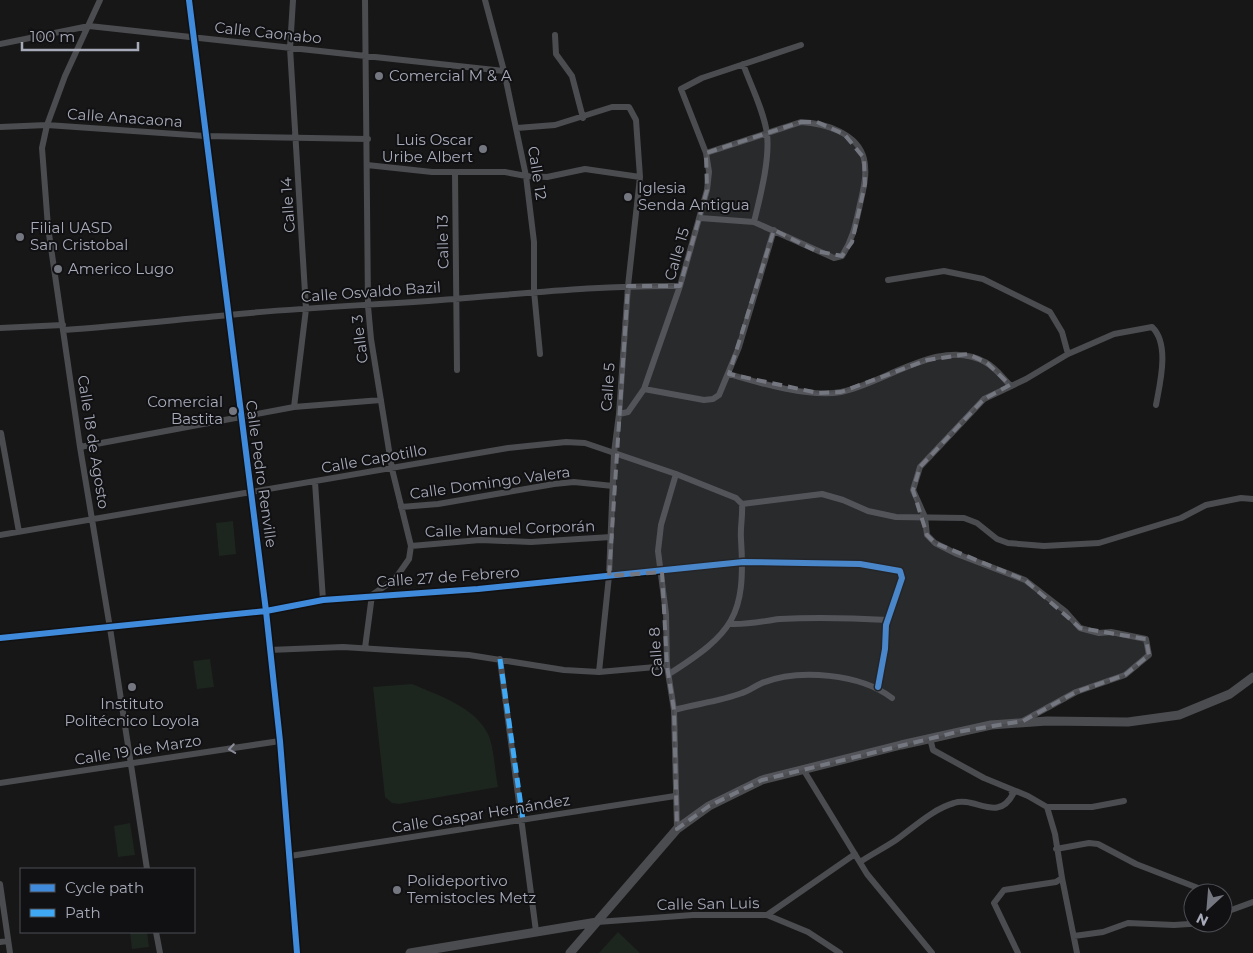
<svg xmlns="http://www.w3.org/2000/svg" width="1253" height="953" font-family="Montserrat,sans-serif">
<rect width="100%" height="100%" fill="#171717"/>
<path fill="#1d251f" d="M233,521L236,554L219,556L216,523Z
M210,659L214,687L197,689L193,661Z
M412,684C438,695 475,707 488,734C494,746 495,773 498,787L399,804L392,803L385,797L373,687Z
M130,823L135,855L118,857L114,826Z
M130,932H147L149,947L132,949Z
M618,932L640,953H599Z"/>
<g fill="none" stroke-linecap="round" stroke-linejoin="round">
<path stroke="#4b4c50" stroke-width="6" d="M100,0L65,76L47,125L42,148L48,227L80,447L110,628L147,869
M189,0L266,611L280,741L297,953
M293,0L290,48L306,309L294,407
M485,0L504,71L526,176L534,242V291L540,354
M555,35L556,54L572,76L583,118
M0,44L89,26L504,71
M743,64C751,86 764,111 767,134C770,160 760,197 754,222
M0,127L47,125L205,136L368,139
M517,128L555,125L612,107H629L636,120L640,177L628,286L619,414L614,453L609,576L599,672
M367,165L432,172H505L526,176L547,177L585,169L640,177
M455,173L457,370
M700,218L754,222L834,258L842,256C852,241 855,227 859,209C862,194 868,176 864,159C858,133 824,123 801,122L706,153
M888,280L944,271L983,279L1050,312L1062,332L1068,354
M0,328L63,325
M64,330C119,326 174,320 229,315C304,307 379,305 455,299C530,293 604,285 680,286
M729,374C759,383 811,398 841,392C885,383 941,337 985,362C995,367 1003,378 1010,385
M644,389L704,400L713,399L719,395L739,347L774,230
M619,414L628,412L644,389L680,286L707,190L709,172L706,153L681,89L702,78L801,45
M1,433L19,532
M80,447L294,407L381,400
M676,474L661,525L658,551L666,614L667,666L674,710L677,829
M315,482L323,600
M742,504L822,494L843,500L868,511L896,517L964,518L977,523L997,539L1008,543L1044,546L1099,543L1181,518L1206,505L1241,498L1253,499
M401,507L438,504L554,484L574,482L613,486
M0,535L508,448L566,442L585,443L676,474L736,498L742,504
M411,546L480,540L531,542L611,537
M730,624C748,625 763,621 780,619C816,617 852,618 888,620
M0,638L266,611L323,600L478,589L743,562L860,564L900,571L902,578L886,625L885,649L878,687
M365,648L372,595L395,579L409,559L411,546L392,469L371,339L368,306L365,0
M269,650L343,647L469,655L564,670L599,672L667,666
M500,659L536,931
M669,674C733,633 746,617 741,539C740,527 743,516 742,504
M674,710C696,704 721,701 742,693C749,691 755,686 762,683C799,668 861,674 892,698
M1023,721L1076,692L1125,675L1149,655L1146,639L1111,632L1099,633L1080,628L1065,611L1025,580L957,554L935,543L927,535L925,517L913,490L920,467L984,399L1026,379L1068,354L1114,334L1152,327C1170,344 1160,383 1156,405
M930,738L933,750L984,778L1028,796L1047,807H1092L1124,801
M803,769L867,874L932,953
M0,783L280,741
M1056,849L1089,843L1098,844L1136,864L1211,893
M290,856L675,796
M860,862C872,854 884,848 896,840C914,827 933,809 954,803C975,796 998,823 1013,794L1010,789
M1062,878L1077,953
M0,884L10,953
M1223,913L1253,902
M767,915L855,854
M597,922L693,915H767L808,932L840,953
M156,932L160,953
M1074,936L1103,932L1128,923L1174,925L1205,923
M0,942L8,941
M1018,953L994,903L1004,890L1056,882L1062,878L1055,834L1047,807"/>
<path stroke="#4b4c50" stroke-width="9" d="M410,953L597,922
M570,953L677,829L709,806L762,780L901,745L991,725L1047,721L1128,722L1179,715L1230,694L1253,677"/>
<path stroke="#3fa9f5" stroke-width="5" stroke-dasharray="10 5" stroke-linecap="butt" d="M500,659L523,820"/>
<g stroke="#111113" stroke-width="9">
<path id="cycleway" d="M189,0L266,611L280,741L297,953
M0,638L266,611L323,600L478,589L743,562L860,564L900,571L902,578L886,625L885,649L878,687"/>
</g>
<use href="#cycleway" stroke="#408adc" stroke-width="6"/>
</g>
<defs><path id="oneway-chevron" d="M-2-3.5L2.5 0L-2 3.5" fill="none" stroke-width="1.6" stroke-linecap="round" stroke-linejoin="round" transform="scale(1.25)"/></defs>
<use stroke="#8b8e9a" href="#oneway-chevron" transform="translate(232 749) rotate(171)"/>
<path fill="#757780" fill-opacity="0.2" stroke="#757780" stroke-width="4" stroke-dasharray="10 6" stroke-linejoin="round" d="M801,122H817L844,134L864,158L865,184L852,242L842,256L816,251L774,230L729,374L818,393L841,392L927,360L968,354L987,363L1010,385L984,399L920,467L913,490L927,535L935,543L1025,580L1080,628L1146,639L1149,655L1125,675L1076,692L1023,721L957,732L762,780L709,806L677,829L674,710L667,666L662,572L609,576L628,286H680L707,190L706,153Z"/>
<g fill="#757780" stroke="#111113" stroke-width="2">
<circle cx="379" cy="76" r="5"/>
<circle cx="483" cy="149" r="5"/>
<circle cx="628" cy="197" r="5"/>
<circle cx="20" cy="237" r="5"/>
<circle cx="58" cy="269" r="5"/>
<circle cx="233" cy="411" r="5"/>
<circle cx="132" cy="687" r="5"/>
<circle cx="397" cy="890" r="5"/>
</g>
<g text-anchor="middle" stroke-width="4" stroke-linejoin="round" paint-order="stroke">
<g font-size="15" fill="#a7abb9" stroke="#111113">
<text transform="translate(268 33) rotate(6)" y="5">Calle Caonabo</text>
<text transform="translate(125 118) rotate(4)" y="5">Calle Anacaona</text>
<text transform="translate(537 173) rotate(81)" y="5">Calle 12</text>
<text transform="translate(288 205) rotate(-94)" y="5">Calle 14</text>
<text transform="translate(443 242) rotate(-91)" y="5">Calle 13</text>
<text transform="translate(677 254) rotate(-74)" y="5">Calle 15</text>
<text transform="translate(371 292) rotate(-4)" y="5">Calle Osvaldo Bazil</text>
<text transform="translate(360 339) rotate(-97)" y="5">Calle 3</text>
<text transform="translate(608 387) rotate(-86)" y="5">Calle 5</text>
<text transform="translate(93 442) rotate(81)" y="5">Calle 18 de Agosto</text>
<text transform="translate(374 459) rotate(-10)" y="5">Calle Capotillo</text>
<text transform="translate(261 474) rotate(82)" y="5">Calle Pedro Renville</text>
<text transform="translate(490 483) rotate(-8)" y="5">Calle Domingo Valera</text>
<text transform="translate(510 529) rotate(-2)" y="5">Calle Manuel Corporán</text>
<text transform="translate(448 577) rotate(-4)" y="5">Calle 27 de Febrero</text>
<text transform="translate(656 652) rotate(-94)" y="5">Calle 8</text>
<text transform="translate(138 750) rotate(-9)" y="5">Calle 19 de Marzo</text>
<text transform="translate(481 814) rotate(-9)" y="5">Calle Gaspar Hernández</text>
<text transform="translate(708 904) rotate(-1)" y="5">Calle San Luis</text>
</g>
<g font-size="15" fill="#a7abb9" stroke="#111113" text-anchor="start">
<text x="389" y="81">Comercial M &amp; A</text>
<text x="473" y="145" text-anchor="end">Luis Oscar<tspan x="473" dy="17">Uribe Albert</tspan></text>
<text x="638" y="193">Iglesia<tspan x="638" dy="17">Senda Antigua</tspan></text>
<text x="30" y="233">Filial UASD<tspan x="30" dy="17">San Cristobal</tspan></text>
<text x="68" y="274">Americo Lugo</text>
<text x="223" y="407" text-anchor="end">Comercial<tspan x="223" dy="17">Bastita</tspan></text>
<text x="132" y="709" text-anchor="middle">Instituto<tspan x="132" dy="17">Politécnico Loyola</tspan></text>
<text x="407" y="886">Polideportivo<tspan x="407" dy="17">Temistocles Metz</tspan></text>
</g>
</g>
<rect x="20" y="868" width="175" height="65" fill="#111113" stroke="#4d4f55"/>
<rect x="30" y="884" width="25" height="8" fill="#408adc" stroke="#4d4f55"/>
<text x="65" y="893" font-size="15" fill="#a7abb9">Cycle path</text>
<rect x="30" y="909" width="25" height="8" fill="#3fa9f5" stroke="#4d4f55"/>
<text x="65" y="918" font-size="15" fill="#a7abb9">Path</text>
<g transform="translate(1208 908) rotate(206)"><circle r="24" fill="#111113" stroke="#4d4f55"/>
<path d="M0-4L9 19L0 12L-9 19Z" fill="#757780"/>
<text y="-8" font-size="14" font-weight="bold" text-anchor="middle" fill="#a7abb9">N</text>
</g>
<path d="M22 42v8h116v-8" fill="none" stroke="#a7abb9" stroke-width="2.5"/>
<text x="30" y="42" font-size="15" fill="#a7abb9" stroke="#111113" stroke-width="4" paint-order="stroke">100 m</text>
</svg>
